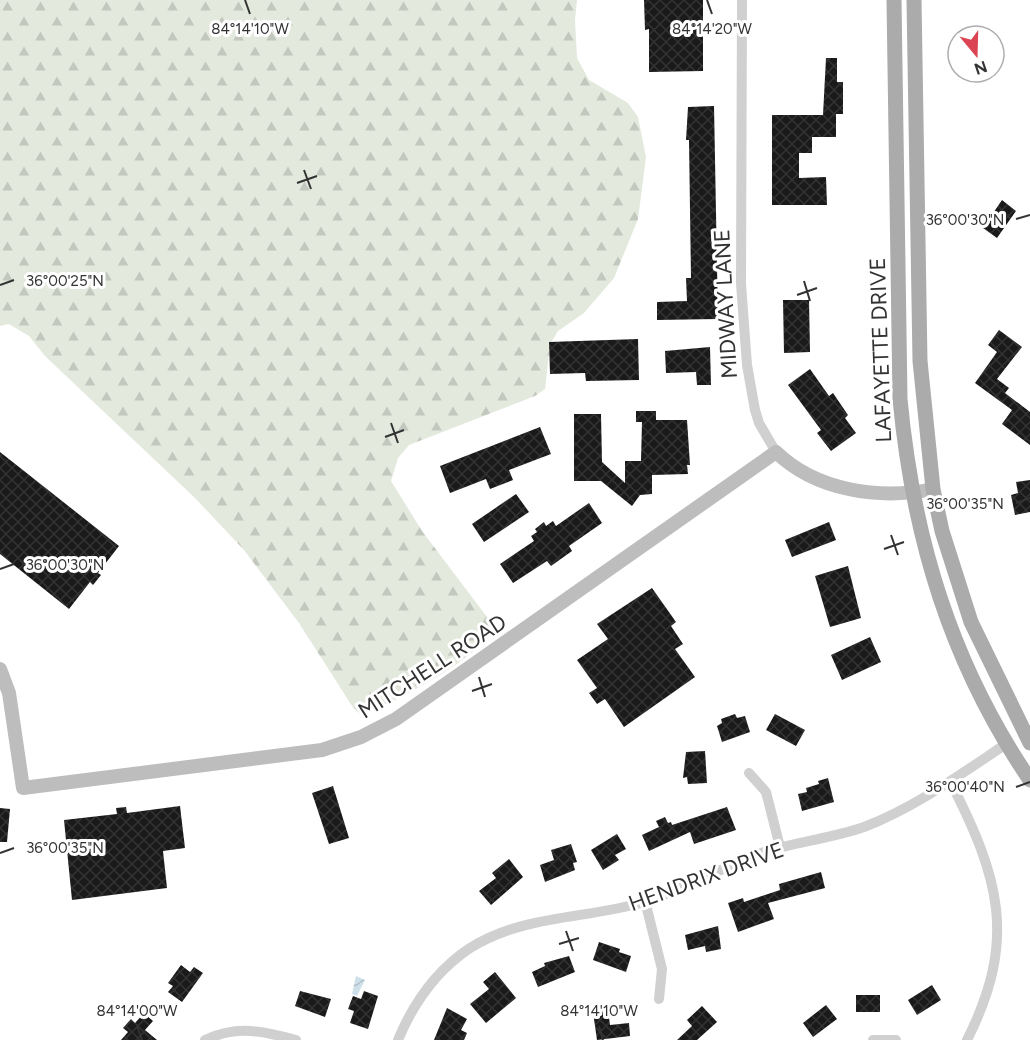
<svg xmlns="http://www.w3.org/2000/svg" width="1030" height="1040" font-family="Figtree,sans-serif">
<defs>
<pattern id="forest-firs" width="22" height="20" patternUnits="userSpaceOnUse" patternTransform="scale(1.5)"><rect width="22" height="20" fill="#e3e9dd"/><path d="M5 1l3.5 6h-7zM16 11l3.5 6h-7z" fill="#c3c8be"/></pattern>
<pattern id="water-waves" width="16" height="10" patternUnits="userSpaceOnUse" patternTransform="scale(1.5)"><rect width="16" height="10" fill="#cee0ea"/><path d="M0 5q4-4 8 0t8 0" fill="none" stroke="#b1c1c9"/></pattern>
<pattern id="building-cross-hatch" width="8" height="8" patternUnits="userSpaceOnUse" patternTransform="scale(1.5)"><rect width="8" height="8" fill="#1a1a1a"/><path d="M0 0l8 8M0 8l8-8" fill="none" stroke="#333"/></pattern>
</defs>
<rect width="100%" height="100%" fill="#fff"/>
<path fill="url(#forest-firs)" d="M0,0H577L575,20L577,58L589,80L628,103L638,117L646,157L638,219L614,278L584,313L558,331L550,344L545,389L535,396L409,445L398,458L391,481L422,531L487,617L492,631C480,657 391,705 361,715L352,706L299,623L244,550L196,499L45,356L29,336L9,324L0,326Z"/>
<path fill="url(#water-waves)" d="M356,976L365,980L357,996L352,994Z"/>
<path fill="url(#building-cross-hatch)" d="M644,0H703V71L649,72V29L645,30Z
M826,58H837V82H843V114H836V137H812V153H799V178L826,177L827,205H772V115H823Z
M714,106L718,319L657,320V302L687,301L686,278H691L689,140H686L688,107Z
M1002,200L1016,211L997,238L983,228Z
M783,300H809L810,352L784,353Z
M999,330L1022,347L997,379L1009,388L1005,393L1030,412V445L1002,424L1012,410L975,383L997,352L988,345Z
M638,339L639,380L586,381L585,373L550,374L549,342Z
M710,347L711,385H697L696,372L666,373L665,351Z
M810,369L829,396L833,393L848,415L845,418L856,433L831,451L817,433L821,430L788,385Z
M636,411H656V420H687L690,465H687L688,474L652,475V494L640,495L632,506L601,481H574V414H601L602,462L625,483V461H641L642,422H636Z
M540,427L551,454L509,470L513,480L490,489L486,479L450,493L440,466Z
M0,452L119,546L98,573L101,575L93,585L90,582L69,609L0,554Z
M1030,480V512L1015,515L1011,495L1018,493L1016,482Z
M516,494L529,512L484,542L472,524Z
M589,503L602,523L569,546L572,551L551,566L547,561L513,583L500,564L534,541L531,536L537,532L535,529L544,522L546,526L553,521L556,526Z
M829,522L836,540L792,557L785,540Z
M848,566L861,618L830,627L815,576Z
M652,588L676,622L671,626L683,644L675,649L695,677L624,727L605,699L597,704L589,693L597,688L577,660L608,639L597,624Z
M870,637L881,662L842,680L831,655Z
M735,714L737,718L745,716L750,732L722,742L717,726L722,723L721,719Z
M775,714L805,730L796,746L766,730Z
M705,751L707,783L688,784L687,777L683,778L686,752Z
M828,778L834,802L802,811L798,794L807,792L806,788L819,784L818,781Z
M333,786L349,838L329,844L312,793Z
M180,806L185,848L163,851L167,888L72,900L64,820L117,814L116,808L126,807L127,813Z
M727,807L736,830L694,844L690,832L649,851L642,835L659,827L656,821L665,817L668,823L671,822L672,825Z
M0,808L10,809L7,842H0Z
M617,834L626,849L615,855L619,860L603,870L591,850Z
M571,844L577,862L573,863L575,870L545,882L540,865L554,860L551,850Z
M509,859L523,877L491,905L479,891L496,878L492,873Z
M821,872L825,888L768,903L774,919L738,932L728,903L743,898L744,902L780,890L779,884Z
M718,926L721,949L706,952L705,946L688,950L685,935Z
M599,942L620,949L619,952L631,956L626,972L593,960Z
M569,956L575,972L538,987L532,972L545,966L544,963Z
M181,965L190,972L194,967L203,973L182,1002L168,992L173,986L168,983Z
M495,972L516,998L486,1023L470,1004L489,989L483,982Z
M932,985L941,1000L917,1015L908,1000Z
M300,991L331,999L325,1017L295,1006Z
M364,991L378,996L368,1029L350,1023L354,1011L348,1009L353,996L361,999Z
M856,995H880V1012H856Z
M826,1005L837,1019L813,1037L803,1023Z
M702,1006L717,1022L697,1040H677L692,1026L687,1020Z
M447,1008L467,1019L461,1030L467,1033L464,1040H434Z
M608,1010L610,1025L629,1023L630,1036L597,1040L593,1012Z
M144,1013L153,1021L145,1030L157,1040H121L128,1032L123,1028L131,1019L135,1023Z"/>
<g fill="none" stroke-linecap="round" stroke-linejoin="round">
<path stroke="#d0d0d0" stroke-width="10" d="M742,0L741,284L747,365L755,410L759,423L776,452
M749,773L766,792L780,847
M950,781C999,877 1018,939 967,1040
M645,901L662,969L659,999
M205,1040C237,1025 263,1031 296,1040
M398,1040C413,1004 437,970 470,948C523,915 583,919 641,903C681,891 719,869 758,854C793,842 830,839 864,827C914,808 961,774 1006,744
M873,1040H896"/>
<path stroke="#bdbdbd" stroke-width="14" d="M0,669L9,693L23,788L322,750L361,737L396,719L776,452C816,491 880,500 933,489"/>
<path stroke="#ababab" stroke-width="15" d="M894,0L900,399C913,538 951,664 1030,780
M914,0L920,361L933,489L942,531L971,622L1030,743"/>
</g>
<path fill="none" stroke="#333" stroke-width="2" d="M245,0L250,14M707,0L712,14M304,170L311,189M297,183L317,176M1016,219L1030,215M804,281L810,301M0,285L14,280M797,295L817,288M391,423L398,443M385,437L404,430M1016,503L1030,498M891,535L898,555M884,549L904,542M0,569L14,564M479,677L485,697M472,691L492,684M1016,787L1030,782M0,853L14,848M566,931L573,951M559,944L579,938M137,1026L142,1040M599,1026L603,1040"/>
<g text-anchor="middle" stroke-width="6" stroke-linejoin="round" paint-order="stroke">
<g font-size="22" fill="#333" stroke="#fff">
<text transform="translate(725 304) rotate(-93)" y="8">MIDWAY LANE</text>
<text transform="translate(880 350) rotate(-92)" y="8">LAFAYETTE DRIVE</text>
<text transform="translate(432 666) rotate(-33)" y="8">MITCHELL ROAD</text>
<text transform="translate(706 876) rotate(-20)" y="8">HENDRIX DRIVE</text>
</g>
</g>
<g font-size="15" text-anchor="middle" fill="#333" stroke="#fff" stroke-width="6" stroke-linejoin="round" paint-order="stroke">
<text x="712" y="34">84°14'20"W</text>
<text x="250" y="34">84°14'10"W</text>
<text x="965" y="225">36°00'30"N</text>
<text x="65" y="286">36°00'25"N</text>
<text x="965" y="509">36°00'35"N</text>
<text x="65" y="570">36°00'30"N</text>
<text x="965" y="792">36°00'40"N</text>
<text x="65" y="853">36°00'35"N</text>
<text x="137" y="1016">84°14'00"W</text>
<text x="599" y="1016">84°14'10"W</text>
</g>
<g transform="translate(976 54) rotate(161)"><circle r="28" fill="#ffffff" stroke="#adadad" stroke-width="1.5"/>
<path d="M0-4.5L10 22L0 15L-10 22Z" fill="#db4452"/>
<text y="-9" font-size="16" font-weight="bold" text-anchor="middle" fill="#333333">N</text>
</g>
</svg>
